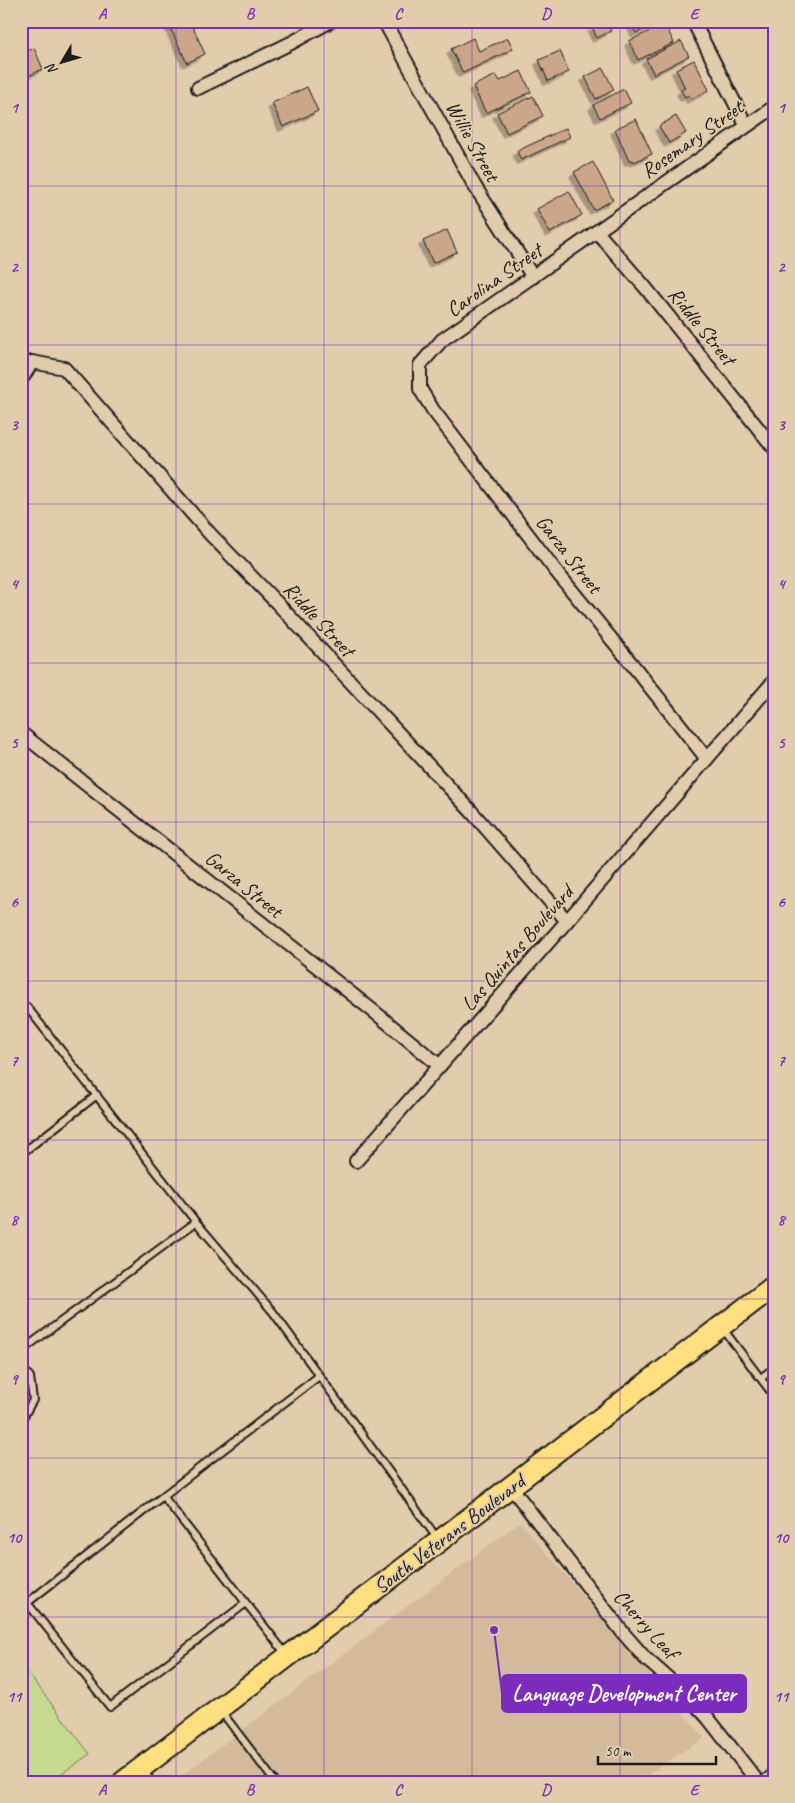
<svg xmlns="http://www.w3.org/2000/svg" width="795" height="1803" font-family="Caveat,sans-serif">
<defs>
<filter id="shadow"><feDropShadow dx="-4.5" dy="4.5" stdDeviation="0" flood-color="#0004"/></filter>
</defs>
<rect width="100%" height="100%" fill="#e1ccab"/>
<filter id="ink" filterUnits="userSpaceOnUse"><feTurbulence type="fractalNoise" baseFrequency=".02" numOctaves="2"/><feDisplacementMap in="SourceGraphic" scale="10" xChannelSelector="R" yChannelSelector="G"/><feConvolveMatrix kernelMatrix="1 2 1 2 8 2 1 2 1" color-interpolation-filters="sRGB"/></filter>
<g filter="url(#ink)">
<path fill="#d2ba9b" d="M520,1522L704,1738L636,1782H173Z"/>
<path fill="#c6da8f" stroke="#717b56" d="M21,1664L90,1754L49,1782H21Z"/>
<path fill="#cba688" stroke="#1c1c1c" filter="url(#shadow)" d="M177,21H190L205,54L187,63L169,25Z
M606,21L611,31L597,38L592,27Z
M630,21H662L636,33Z
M665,24L674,43L638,60L629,41Z
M473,38L479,51L508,38L513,49L463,73L451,49Z
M681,41L689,56L654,74L646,59Z
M34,48L43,69L24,78L21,72V54Z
M560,51L569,72L548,81L539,60Z
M694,60L709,90L691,99L689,95L685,97L681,90L685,88L676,69Z
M603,68L614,90L596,99L585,77Z
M521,71L531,92L486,113L473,86L496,75L500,81Z
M307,87L318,111L283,127L272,103Z
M624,89L631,103L600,118L593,105Z
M533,96L543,116L507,133L497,113Z
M676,116L686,133L669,143L659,126Z
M636,119L652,154L634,162L633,160L629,161L615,129Z
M566,128L570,137L521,160L517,151Z
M593,162L613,200L594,210L574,172Z
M569,191L582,215L550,233L537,209Z
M447,230L457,252L433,263L423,241Z"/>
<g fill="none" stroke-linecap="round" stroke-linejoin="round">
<g stroke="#1c1c1c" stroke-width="10">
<path id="lane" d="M21,1011L27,1007L196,1222L273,1312L437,1538
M21,1154L97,1095
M723,1329L774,1396
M21,1351L196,1222
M21,1366L30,1377L33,1400L21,1421
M761,1378L774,1368
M163,1496L319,1376
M21,1595L110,1707L246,1603L286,1654
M27,1603L163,1496L246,1603
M221,1711L275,1782
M142,1769L152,1782"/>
</g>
<g stroke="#1c1c1c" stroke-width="16">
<path id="street" d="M384,21L474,185L533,277
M693,21L746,125
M198,88L291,43L331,21
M597,232L645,287L774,448
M21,380L32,362L64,368L211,535L278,604L471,811L567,921
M21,733L377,1014L440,1066
M707,759L631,663L555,570L433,410L420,389V365L442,340L774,107
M356,1161L567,921L774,681
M511,1487L624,1634L645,1658L688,1696L708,1718L758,1782
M765,1782L774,1775"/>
</g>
<g stroke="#1c1c1c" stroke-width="24">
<path id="primary" d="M123,1782L774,1286"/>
</g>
<use href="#lane" stroke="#e1ccab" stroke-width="6"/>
<use href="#street" stroke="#e1ccab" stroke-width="12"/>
<use href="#primary" stroke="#ffdf80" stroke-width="20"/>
</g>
</g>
<path fill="none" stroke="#7b2cbf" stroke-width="1" stroke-opacity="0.55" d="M176,21V1782M324,21V1782M472,21V1782M620,21V1782M21,186H774M21,345H774M21,504H774M21,663H774M21,822H774M21,981H774M21,1140H774M21,1299H774M21,1458H774M21,1617H774"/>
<g text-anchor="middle" stroke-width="4" stroke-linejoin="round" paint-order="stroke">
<g font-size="21" fill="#1c1c1c" stroke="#e1ccab">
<text transform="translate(692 139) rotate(-35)" y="7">Rosemary Street</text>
<text transform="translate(473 141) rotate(61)" y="7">Willie Street</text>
<text transform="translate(494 280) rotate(-35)" y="7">Carolina Street</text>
<text transform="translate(702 326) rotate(51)" y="7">Riddle Street</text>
<text transform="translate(569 554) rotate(52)" y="7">Garza Street</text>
<text transform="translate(319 619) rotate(47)" y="7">Riddle Street</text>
<text transform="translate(244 884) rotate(39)" y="7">Garza Street</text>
<text transform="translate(517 948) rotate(-49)" y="7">Las Quintas Boulevard</text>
<text transform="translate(449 1534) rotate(-37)" y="7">South Veterans Boulevard</text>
<text transform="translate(646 1624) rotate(48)" y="7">Cherry Leaf</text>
</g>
</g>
<path fill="none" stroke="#7b2cbf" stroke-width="2" d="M494 1630L502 1693"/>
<circle fill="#7b2cbf" stroke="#e1ccab" stroke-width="2" cx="494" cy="1630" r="5"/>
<rect fill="#7b2cbf" stroke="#7b2cbf" stroke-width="2" x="502" y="1675" width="244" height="37" rx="5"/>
<g font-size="22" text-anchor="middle" font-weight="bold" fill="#fff">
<text x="624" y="1701">Language Development Center</text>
</g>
<rect width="795" height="1803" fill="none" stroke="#e1ccab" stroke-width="55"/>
<g transform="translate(62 62) rotate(232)" stroke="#e1ccab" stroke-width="4" paint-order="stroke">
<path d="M0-4L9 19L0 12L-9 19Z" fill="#1c1c1c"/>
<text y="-8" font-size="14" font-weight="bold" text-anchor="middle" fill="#1c1c1c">N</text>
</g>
<path d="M598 1756v8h118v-8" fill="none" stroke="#1c1c1c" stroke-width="2.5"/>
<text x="605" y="1756" font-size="15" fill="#1c1c1c" stroke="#e1ccab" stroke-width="4" paint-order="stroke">50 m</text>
<rect x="28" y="28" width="740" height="1748" fill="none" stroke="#7b2cbf" stroke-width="2"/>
<g font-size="16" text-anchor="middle" font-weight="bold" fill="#7b2cbf">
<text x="102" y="19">A</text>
<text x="250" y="19">B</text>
<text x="398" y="19">C</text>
<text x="546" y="19">D</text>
<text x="694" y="19">E</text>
<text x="14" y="113">1</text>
<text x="781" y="113">1</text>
<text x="14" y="272">2</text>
<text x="781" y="272">2</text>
<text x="14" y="430">3</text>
<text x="781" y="430">3</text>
<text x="14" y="589">4</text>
<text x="781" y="589">4</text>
<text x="14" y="748">5</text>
<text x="781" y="748">5</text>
<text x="14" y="907">6</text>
<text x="781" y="907">6</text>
<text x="14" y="1066">7</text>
<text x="781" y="1066">7</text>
<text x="14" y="1225">8</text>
<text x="781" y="1225">8</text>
<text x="14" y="1384">9</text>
<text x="781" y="1384">9</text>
<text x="14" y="1543">10</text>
<text x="781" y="1543">10</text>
<text x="14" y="1702">11</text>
<text x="781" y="1702">11</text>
<text x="102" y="1795">A</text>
<text x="250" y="1795">B</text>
<text x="398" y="1795">C</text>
<text x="546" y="1795">D</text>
<text x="694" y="1795">E</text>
</g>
</svg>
